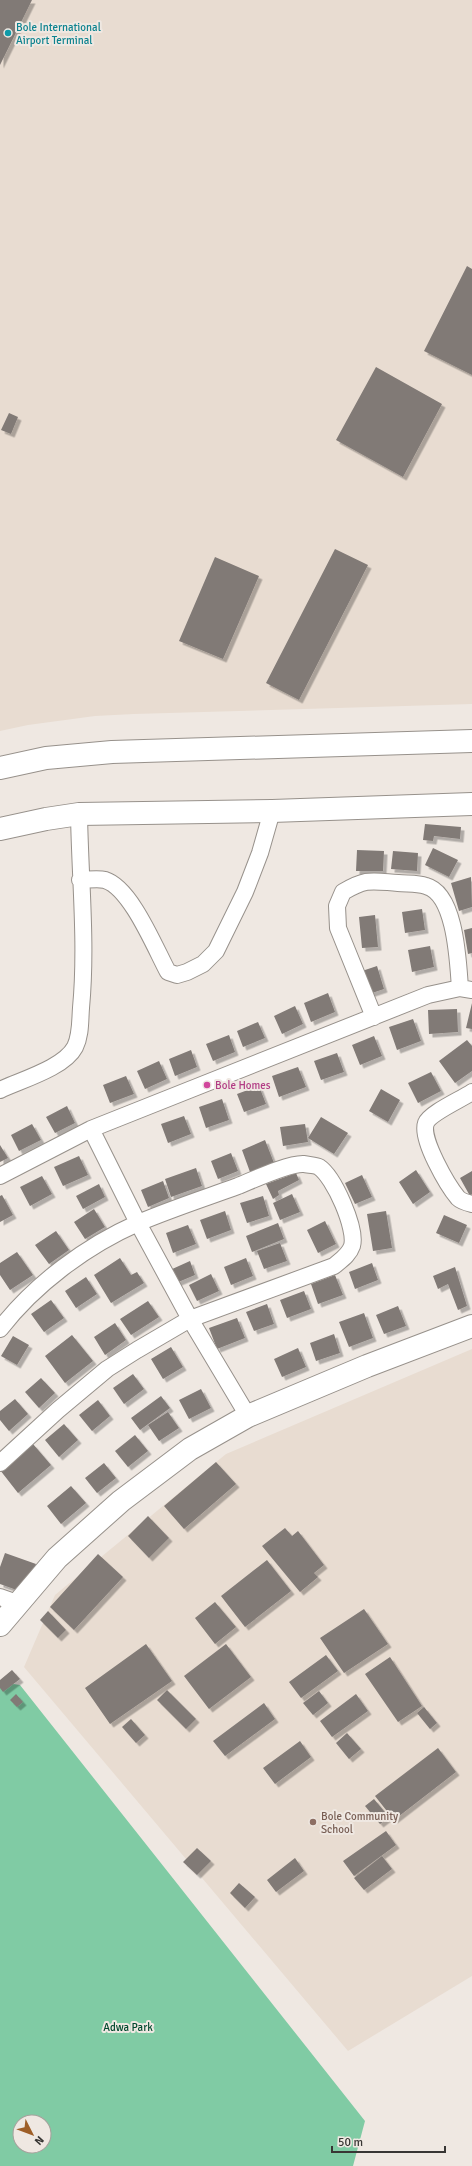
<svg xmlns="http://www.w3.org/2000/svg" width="472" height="2166" font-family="Signika,sans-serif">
<defs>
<filter id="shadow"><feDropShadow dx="3.5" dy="3.5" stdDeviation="0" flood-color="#0004"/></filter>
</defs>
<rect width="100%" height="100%" fill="#efe8e2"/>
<path fill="#e8dcd1" d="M0,0H472V704L134,714L95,716L28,725L0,731Z
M472,1349V1976L348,2051L24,1667L55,1595L226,1454Z"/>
<path fill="#80cba4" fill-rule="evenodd" d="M0,1682L20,1685L365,2121L353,2166H0ZM20,2122H44V2146H20Z"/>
<path fill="#817a76" filter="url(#shadow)" d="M0,0H32L0,65Z
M467,266L472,269V375L424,351Z
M376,367L442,404L403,477L336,440Z
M9,413L18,417L11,434L1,430Z
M335,549L368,565L299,700L266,683Z
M215,557L259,576L223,659L179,641Z
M425,824L461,827L460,839L434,836L433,841L423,840Z
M433,848L458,860L449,877L425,865Z
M357,850L384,851L383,871H356Z
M393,851L418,853L417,871L391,869Z
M471,877L472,907L459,911L451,883Z
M422,909L425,930L405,933L402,912Z
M375,915L378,947L362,948L359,917Z
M472,928V953L468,954L464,930Z
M430,946L434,967L412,972L408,950Z
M377,966L384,989L369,994L362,971Z
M328,993L335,1012L311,1022L304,1003Z
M472,1003V1029L466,1028Z
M295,1006L303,1024L282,1034L274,1016Z
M457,1009L458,1032L429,1034L428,1010Z
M413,1019L421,1041L397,1050L389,1027Z
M258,1022L265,1038L243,1047L237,1031Z
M229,1035L235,1052L213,1061L206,1044Z
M374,1036L382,1056L360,1065L352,1045Z
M467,1040L472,1046V1071L455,1083L439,1061Z
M191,1050L197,1067L175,1076L169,1059Z
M337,1053L344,1072L321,1080L314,1061Z
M159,1061L167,1079L145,1089L137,1071Z
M298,1067L306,1087L279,1097L272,1076Z
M431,1072L441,1091L418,1103L408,1083Z
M126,1076L134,1094L110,1103L103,1085Z
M259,1086L266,1104L244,1112L237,1094Z
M381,1089L400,1100L388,1122L369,1111Z
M222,1099L229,1120L206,1128L199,1107Z
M67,1106L75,1123L55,1133L46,1117Z
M184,1116L191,1134L168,1143L161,1124Z
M321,1117L348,1133L334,1154L308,1138Z
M32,1124L41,1140L19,1151L11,1135Z
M305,1124L308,1142L283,1146L280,1127Z
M265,1140L274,1163L250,1172L242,1150Z
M0,1145L8,1158L0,1162Z
M231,1153L238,1171L218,1179L211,1161Z
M79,1156L88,1175L63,1186L54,1167Z
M196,1168L202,1186L171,1197L165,1179Z
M416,1170L430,1192L413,1204L399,1182Z
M472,1171V1194L470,1196L460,1178Z
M296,1173L299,1180L278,1191L279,1195L273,1199L266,1184Z
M362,1175L372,1197L355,1204L345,1183Z
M42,1176L52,1194L30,1206L20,1187Z
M163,1181L169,1198L148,1207L141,1190Z
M99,1184L105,1197L83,1209L76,1196Z
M292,1194L300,1212L280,1220L273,1203Z
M2,1195L13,1215L0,1222V1196Z
M263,1196L269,1216L247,1223L240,1203Z
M94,1209L105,1227L85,1239L74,1222Z
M225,1211L231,1230L207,1239L200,1220Z
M386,1211L392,1248L373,1251L367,1214Z
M444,1215L467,1225L459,1243L436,1233Z
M325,1221L336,1244L318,1253L307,1230Z
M278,1223L284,1239L252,1252L246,1236Z
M188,1225L196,1244L173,1253L166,1233Z
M56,1231L69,1250L49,1264L35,1245Z
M280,1243L287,1261L264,1269L257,1251Z
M17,1252L33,1275L10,1290L0,1275V1263Z
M120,1258L131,1275L137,1272L144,1283L111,1303L94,1275Z
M246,1258L253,1276L231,1285L224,1267Z
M190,1261L195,1275L176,1283L170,1270Z
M372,1263L378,1280L355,1289L349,1272Z
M455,1267L467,1306L458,1310L448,1284L438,1289L433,1276Z
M211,1274L219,1291L197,1301L189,1285Z
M335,1275L343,1295L318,1304L311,1284Z
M86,1277L97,1294L76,1308L65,1291Z
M304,1291L311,1309L287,1318L280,1300Z
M51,1300L64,1318L44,1332L31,1314Z
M148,1301L159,1317L131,1335L120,1319Z
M267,1304L274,1324L254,1331L246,1312Z
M398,1306L406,1326L384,1334L376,1315Z
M364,1313L373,1338L349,1347L339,1322Z
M237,1318L245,1338L217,1349L209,1328Z
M115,1323L126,1340L105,1355L94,1337Z
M334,1334L340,1353L316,1361L310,1343Z
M72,1335L93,1361L65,1383L45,1356Z
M13,1336L29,1345L17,1365L1,1356Z
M171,1347L183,1367L163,1379L151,1359Z
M298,1348L306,1367L282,1377L274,1359Z
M133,1374L144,1389L124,1404L113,1388Z
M41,1378L55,1393L39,1408L25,1392Z
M201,1389L211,1408L189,1419L179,1400Z
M161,1396L170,1408L140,1430L131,1418Z
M15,1399L28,1414L9,1431L0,1420V1411Z
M98,1400L110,1416L92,1431L79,1415Z
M168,1412L179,1428L159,1441L148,1425Z
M64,1424L78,1440L59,1457L45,1440Z
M135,1435L148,1451L128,1467L115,1451Z
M30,1444H33L51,1465L18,1493L0,1470Z
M216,1462L236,1484L184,1529L164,1506Z
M104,1463L116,1478L97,1493L85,1478Z
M71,1486L86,1503L61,1524L47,1506Z
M148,1516L169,1538L149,1558L128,1536Z
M285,1528L292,1536L298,1531L324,1565L314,1573L318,1577L300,1592L262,1546Z
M5,1553L36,1564L25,1593L0,1584V1567Z
M98,1554L123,1577L74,1630L50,1607Z
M267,1560L291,1591L245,1627L221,1596Z
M215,1602L236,1627L215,1644L195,1618Z
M364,1609L388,1644L344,1673L320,1638Z
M48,1611L66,1630L58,1638L40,1620Z
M146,1644L172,1681L110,1724L85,1688Z
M226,1644L251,1677L209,1709L184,1676Z
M326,1655L338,1671L301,1698L289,1682Z
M390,1657L422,1706L398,1722L365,1674Z
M12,1670L20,1679L3,1692L0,1688V1680Z
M167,1690L196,1719L186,1729L157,1700Z
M319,1691L328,1703L313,1715L303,1703Z
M16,1694L23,1702L17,1707L10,1700Z
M356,1694L368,1711L332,1737L320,1721Z
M264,1703L275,1719L225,1756L213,1741Z
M424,1707L437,1723L430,1729L417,1713Z
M131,1719L145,1735L136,1743L122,1727Z
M347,1733L361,1749L349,1759L336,1743Z
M300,1741L311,1757L275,1784L263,1768Z
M438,1748L456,1772L394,1820L375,1796Z
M374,1799L389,1817L380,1824L365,1806Z
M386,1831L396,1845L354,1876L343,1861Z
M197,1848L211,1861L197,1875L183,1862Z
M382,1856L392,1869L364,1890L354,1878Z
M295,1858L304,1871L276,1892L267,1880Z
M239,1883L255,1897L245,1908L230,1893Z"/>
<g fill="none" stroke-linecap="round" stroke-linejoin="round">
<g stroke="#97918b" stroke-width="18">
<path id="street" d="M80,880C87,880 98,878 105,880C131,888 155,948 168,972L177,975L187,972L203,964L216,951L245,892L260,853L272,811
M374,1017L338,928L337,906L343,892C367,878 371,881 398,883C407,884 417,883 426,886C456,894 458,963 460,988
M0,1090C21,1080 64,1068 75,1047C81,1035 80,1020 81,1008C87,944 80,878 79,814
M472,1092C462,1099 430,1113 426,1123C420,1139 448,1186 458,1198C461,1201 468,1203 472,1204
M91,1129L138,1223L190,1319L248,1416
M0,1176L91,1129L428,995L460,988L472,990
M0,1329C35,1284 86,1246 138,1223C171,1209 205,1198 238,1186C253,1180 289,1163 304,1164C308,1165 316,1165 319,1167C334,1177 357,1229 352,1246C349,1255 341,1260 334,1266L190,1319L137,1350L107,1369L58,1410L0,1463
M0,1597L17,1603"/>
</g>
<g stroke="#97918b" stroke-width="24">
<path id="secondary" d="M0,768L46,758L112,752L472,741
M0,829L46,819L79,814L272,811L472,804
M0,1625L57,1558L121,1501L190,1449L248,1416L367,1366L472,1326"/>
</g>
<use href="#street" stroke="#fff" stroke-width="16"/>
<use href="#secondary" stroke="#fff" stroke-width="22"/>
</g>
<circle fill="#0f9aa8" stroke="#efe8e2" stroke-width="1.5" cx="8" cy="33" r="4"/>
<circle fill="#d1479c" stroke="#efe8e2" stroke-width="1.5" cx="207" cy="1085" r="4"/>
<circle fill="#8d6e63" stroke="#efe8e2" stroke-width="1.5" cx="313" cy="1822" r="4"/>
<g text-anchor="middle" stroke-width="4" stroke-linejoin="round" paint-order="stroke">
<g font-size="11" fill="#0d838f" stroke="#efe8e2" text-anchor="start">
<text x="16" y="31">Bole International<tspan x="16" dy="13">Airport Terminal</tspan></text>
</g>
<g font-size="11" fill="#b23c85" stroke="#efe8e2" text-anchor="start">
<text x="215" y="1089">Bole Homes</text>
</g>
<g font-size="11" fill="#785e54" stroke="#efe8e2" text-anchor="start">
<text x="321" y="1820">Bole Community<tspan x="321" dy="13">School</tspan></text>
</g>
<g font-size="11" fill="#00482d" stroke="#efe8e2">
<text x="128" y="2031">Adwa Park</text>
</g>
</g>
<g transform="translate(32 2134) rotate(132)"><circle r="19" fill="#efe8e2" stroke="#a6a19c"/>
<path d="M0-3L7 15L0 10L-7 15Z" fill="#9e5e27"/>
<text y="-6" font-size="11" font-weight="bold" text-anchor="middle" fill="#383634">N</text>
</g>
<path d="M332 2146v6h113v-6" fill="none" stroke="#383634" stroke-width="2"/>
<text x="338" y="2146" font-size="12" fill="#383634" stroke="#efe8e2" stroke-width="3" paint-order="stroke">50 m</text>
</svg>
